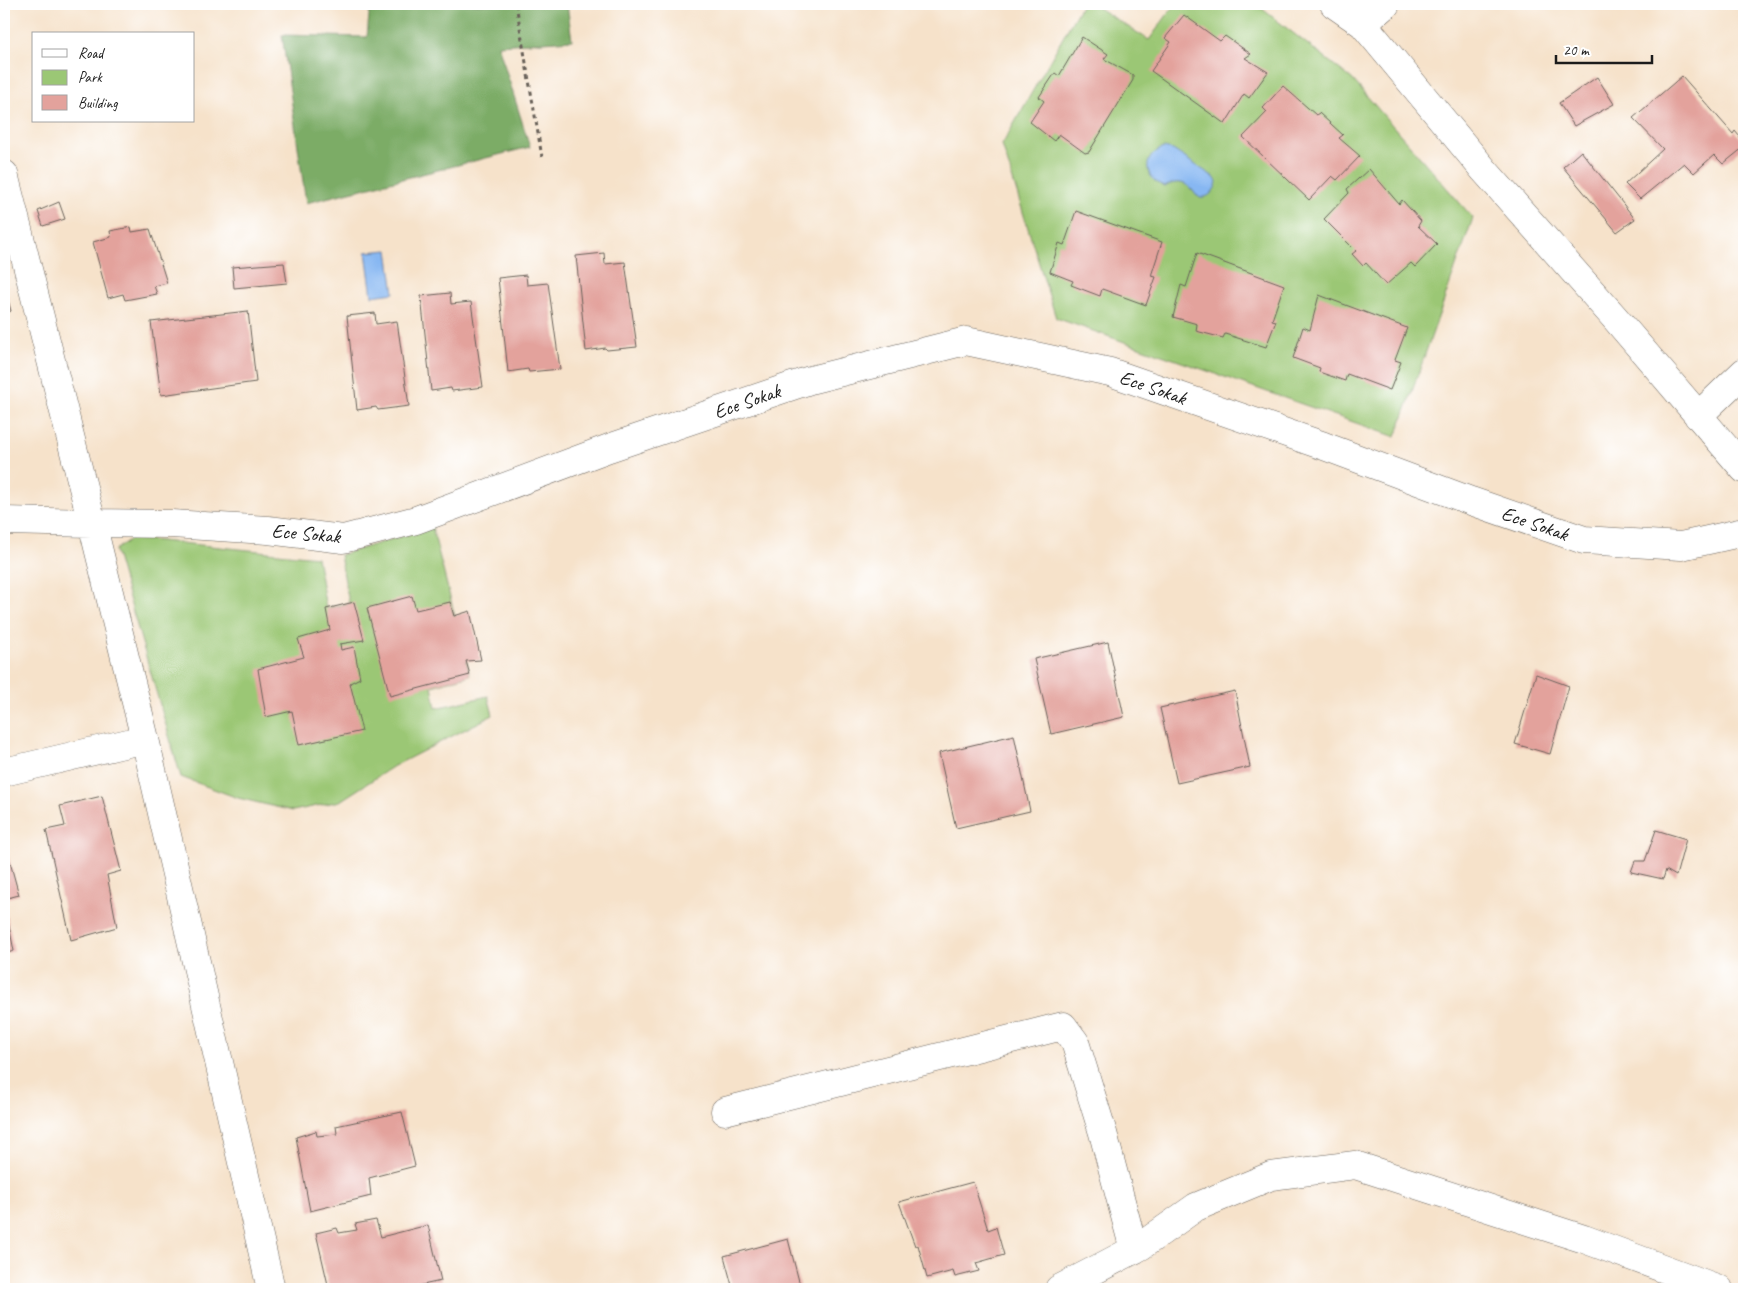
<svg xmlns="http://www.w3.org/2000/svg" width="1748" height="1293" font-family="Caveat,sans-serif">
<rect width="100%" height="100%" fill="#fff"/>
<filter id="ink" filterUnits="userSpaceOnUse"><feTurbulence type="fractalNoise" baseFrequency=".02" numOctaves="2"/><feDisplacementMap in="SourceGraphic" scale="10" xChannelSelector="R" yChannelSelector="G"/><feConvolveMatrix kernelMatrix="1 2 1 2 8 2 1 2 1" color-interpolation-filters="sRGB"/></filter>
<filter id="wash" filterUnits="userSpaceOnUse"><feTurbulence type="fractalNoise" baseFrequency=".0096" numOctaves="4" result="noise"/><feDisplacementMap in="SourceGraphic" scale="20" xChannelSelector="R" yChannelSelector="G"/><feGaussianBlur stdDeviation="1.12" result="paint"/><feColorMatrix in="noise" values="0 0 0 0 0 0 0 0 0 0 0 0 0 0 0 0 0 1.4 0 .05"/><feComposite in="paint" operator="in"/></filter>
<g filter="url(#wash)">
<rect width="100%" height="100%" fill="#f6e2ca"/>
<path fill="#9bc775" stroke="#5c7248" d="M1082,4H1092L1149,40L1175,4H1256L1352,79L1473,218L1396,437L1056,318L1002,145Z
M432,527L470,675L432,686L436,708L488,696L493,715L394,766L340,801L293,811L238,798L181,777L115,550L132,538L317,557L326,608L349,603L340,555Z"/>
<path fill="#7cac66" stroke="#4c6441" d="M370,4H567L572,40L498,45L530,147L306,203L282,35L367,37Z"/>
<path fill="#87b7f2" stroke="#526a87" d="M1163,148L1173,150L1214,177L1217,182C1215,191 1207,202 1196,195C1194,193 1194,191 1191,189C1185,181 1173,181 1165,187C1145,179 1140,158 1163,148Z
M388,250L394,293L372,296L366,252Z"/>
<g id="blocks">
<path fill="#e3a29c" d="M1184,15L1220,41L1225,36L1251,54L1245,58L1268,72L1249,98L1244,94L1225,124L1151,71L1171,42L1165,38Z
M1082,37L1108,54L1104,59L1133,75V80L1089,152L1085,153L1059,134L1054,141L1030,122L1044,101L1039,97L1055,73L1059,76Z
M1682,76L1733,134L1735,131L1744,142V147L1723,164L1714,155L1694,173L1684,163L1640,199L1625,184L1663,149L1633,118Z
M1597,77L1614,104L1574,126L1559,103Z
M1283,86L1316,115L1319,113L1343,135L1339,138L1360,156L1337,180L1332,176L1309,200L1243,137L1267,112L1263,108Z
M1581,151L1635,219L1617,232L1563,167Z
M1369,169L1399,204L1402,200L1421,221L1418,226L1437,244L1415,267L1411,263L1386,285L1366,263L1363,266L1352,254L1356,251L1324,219L1349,193L1347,189Z
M59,202L65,219L43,226L38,211Z
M1076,211L1162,242L1151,276L1156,277L1146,305L1102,289L1100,296L1071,285L1073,281L1050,272L1059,243L1064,245Z
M131,227L132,232L150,229L167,283L154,286L157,294L125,300L123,294L108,298L93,242L111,237L110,231Z
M604,253L605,264L625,262L637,347L607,350L605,348L586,351L576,256Z
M1197,253L1284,285L1272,320L1276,321L1266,347L1225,334L1223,338L1196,331L1197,324L1173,317L1181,285L1186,287Z
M1744,255V265L1739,260Z
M284,263L287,283L234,288L232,267Z
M526,275L527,285L548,283L560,369L529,372L528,369L508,372L498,278Z
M450,293L451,304L471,302L483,387L452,391L451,388L431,391L421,296Z
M1319,295L1407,328L1395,360L1401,362L1390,390L1347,374L1345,381L1319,372L1320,368L1293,358L1303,327L1310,330Z
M7,296L11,311L4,315V298Z
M248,311L256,382L161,395L151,322Z
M375,313L376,324L397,321L409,406L378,410L376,407L357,410L347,316Z
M412,596L416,610L450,602L454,616L470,611L481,660L466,661L470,675L390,696L367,608Z
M354,602L364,640L340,644L341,650L354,647L360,678L350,683L362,731L299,745L292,711L266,717L258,669L304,657L298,639L330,630L326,609Z
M1108,642L1124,717L1051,734L1034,659Z
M1536,674L1569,686L1550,754L1515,744Z
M1235,691L1250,767L1177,783L1160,708Z
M1014,735L1030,811L956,828L939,753Z
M102,796L121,871L107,875L117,927L71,940L46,830L65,826L60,806Z
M1656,830L1686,839L1676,876L1666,870L1663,879L1631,872L1635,861H1645Z
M4,840L19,895L4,899Z
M4,901L14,951L4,954Z
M402,1112L415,1166L369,1178L371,1196L310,1211L296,1137L316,1131L317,1136L337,1134L336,1126Z
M973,1182L988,1230L996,1227L1004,1255L976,1263L979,1271L955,1277L953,1271L927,1278L918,1245L915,1246L899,1202Z
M376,1220L381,1237L428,1225L441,1281L404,1289H329L316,1233L337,1228L339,1233L357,1230L355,1224Z
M788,1239L801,1289H733L724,1256Z"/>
</g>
</g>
<g filter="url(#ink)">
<use href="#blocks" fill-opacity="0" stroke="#686159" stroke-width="1"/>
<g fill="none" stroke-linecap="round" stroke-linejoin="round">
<g stroke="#686159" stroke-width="29">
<path id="minor" d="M1334,4L1363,24L1484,170L1615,318L1744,469
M1363,24L1386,4
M4,174L92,523L171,524L268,530L343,539L416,520L609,448L810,380L966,341L1110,372L1324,446L1471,501L1584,540L1681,546L1744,532
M1698,416L1744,372
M4,521L92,523L145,739L271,1289
M4,772L145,739
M725,1111L1063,1026L1075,1042L1103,1133L1134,1250
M1059,1289L1141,1246L1196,1207L1271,1176L1355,1165L1584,1239L1719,1289"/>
</g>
<path stroke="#686159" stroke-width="3" stroke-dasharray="4 4" stroke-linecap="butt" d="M516,4L542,157"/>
<use href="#minor" stroke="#fff" stroke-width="28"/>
</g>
</g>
<g text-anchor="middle" stroke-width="5" stroke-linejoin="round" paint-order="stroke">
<g font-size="20" fill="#1c1c1c" stroke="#fff">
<text transform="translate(1153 387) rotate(19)" y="7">Ece Sokak</text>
<text transform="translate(747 401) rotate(-19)" y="7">Ece Sokak</text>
<text transform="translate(1535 523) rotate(19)" y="7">Ece Sokak</text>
<text transform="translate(306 533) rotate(5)" y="7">Ece Sokak</text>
</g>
</g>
<rect width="1748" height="1293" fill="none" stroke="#fff" stroke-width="20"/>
<rect x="32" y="32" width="162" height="90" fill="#ffffff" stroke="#a4a4a4"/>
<rect x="42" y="49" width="25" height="8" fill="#ffffff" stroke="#a4a4a4"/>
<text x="78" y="58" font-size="15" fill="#1c1c1c">Road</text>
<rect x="42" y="70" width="25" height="15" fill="#9bc775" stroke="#a4a4a4"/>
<text x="78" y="82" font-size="15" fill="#1c1c1c">Park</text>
<rect x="42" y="95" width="25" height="15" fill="#e3a29c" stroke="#a4a4a4"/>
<text x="78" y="108" font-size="15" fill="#1c1c1c">Building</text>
<path d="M1556 55v8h96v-8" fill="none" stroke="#1c1c1c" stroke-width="2.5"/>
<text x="1563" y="55" font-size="15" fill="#1c1c1c" stroke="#ffffff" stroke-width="4" paint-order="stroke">20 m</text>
</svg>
